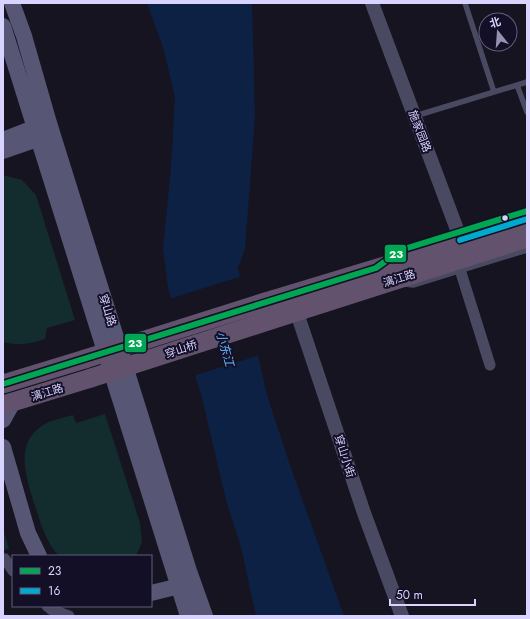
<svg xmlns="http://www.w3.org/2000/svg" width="530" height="619" font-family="Jost,'Noto Sans SC',sans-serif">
<rect width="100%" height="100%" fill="#161421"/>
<path fill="#132c2d" d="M3,175L22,180L36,195L75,320L47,328L45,339C30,344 18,346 3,342Z
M105,414L140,523L142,542L136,556H59C45,541 41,523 34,503C25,474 13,439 49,422C57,419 65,417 73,415L76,423Z
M3,529L9,548L3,551Z"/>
<path fill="#0d2144" d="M147,3H252L255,117L245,249L238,268L267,395L290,465L344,616H256L241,547L226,500L201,394L168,288L163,248L171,168L175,97L163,47Z"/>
<path fill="#161421" d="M242,276L260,355L193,376L169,299Z"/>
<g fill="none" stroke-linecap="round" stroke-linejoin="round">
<path stroke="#4a4962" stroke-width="5.5" d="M465,3L494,92
M517,85L527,112
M415,116L527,82
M393,256L401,250L527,211
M405,284L413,285L527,250"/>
<path stroke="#4a4962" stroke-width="11" d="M457,260L490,365
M3,560L5,559L13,571
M47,606L52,610L69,616"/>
<path stroke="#4a4962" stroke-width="14" d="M372,3L458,232L457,251
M294,304L364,513L402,616"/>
<path stroke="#575674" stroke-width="16" d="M12,3L24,36L49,123L189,571L205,616
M3,26L188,616
M3,140L44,124
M3,151L49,135
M3,420L13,402
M3,447L28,533L39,556
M151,593L188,584"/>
<path stroke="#62526e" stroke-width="19" d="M265,302L527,223
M271,320L527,238
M3,384L85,359
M3,405L91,378"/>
<path stroke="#62526e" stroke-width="19" d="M85,359L265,302
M91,378L271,320"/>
<g stroke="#130f26" stroke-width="9">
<path id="bus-1" d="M3,384L376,268L401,250L527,211"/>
</g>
<g stroke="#130f26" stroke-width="9">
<path id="bus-2" d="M460,240L527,219"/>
</g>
<use href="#bus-1" stroke="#00a651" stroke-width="6"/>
<use href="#bus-2" stroke="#00a9ce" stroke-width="6"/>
</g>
<circle fill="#d9d4ff" stroke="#130f26" stroke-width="1.5" cx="505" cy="218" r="3.5"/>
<g text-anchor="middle" stroke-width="4" stroke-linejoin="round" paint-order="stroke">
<g font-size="11" fill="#d9d4ff" stroke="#130f26">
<text transform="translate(420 131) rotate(69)" y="4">施家园路</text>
<text transform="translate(399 278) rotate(-17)" y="4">漓江路</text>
<text transform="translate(108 310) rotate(73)" y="4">穿山路</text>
<text transform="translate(181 349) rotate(-18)" y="4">穿山桥</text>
<text transform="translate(47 392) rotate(-17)" y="4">漓江路</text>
<text transform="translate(345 456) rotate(72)" y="4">穿山小街</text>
</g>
<g font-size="12" font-style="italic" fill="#62b6ff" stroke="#130f26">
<text transform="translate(225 349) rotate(74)" y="4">小东江</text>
</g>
</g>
<g stroke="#130f26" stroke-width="1.5">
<rect x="384" y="244" width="23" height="19" rx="4" fill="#00a651"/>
<rect x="124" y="333" width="23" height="20" rx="4" fill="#00a651"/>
</g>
<g font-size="11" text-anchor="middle" font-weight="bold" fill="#fff">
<text x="396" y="258">23</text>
<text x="135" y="347">23</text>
</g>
<rect width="530" height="619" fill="none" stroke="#d9d4ff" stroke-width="8"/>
<rect x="12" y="555" width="140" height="52" fill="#130f26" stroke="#625e7d"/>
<rect x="20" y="568" width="20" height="6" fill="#00a651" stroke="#625e7d"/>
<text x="48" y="575" font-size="12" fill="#d9d4ff">23</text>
<rect x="20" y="588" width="20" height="6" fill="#00a9ce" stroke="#625e7d"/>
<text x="48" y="595" font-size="12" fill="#d9d4ff">16</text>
<g transform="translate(498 32) rotate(343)"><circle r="19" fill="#130f26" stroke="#625e7d"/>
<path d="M0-3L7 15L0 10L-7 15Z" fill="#9591b1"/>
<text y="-6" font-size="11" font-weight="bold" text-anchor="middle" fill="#d9d4ff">北</text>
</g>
<path d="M390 599v6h85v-6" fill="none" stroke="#d9d4ff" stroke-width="2"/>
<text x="396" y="599" font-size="12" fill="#d9d4ff" stroke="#130f26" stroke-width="3" paint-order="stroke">50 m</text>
</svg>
